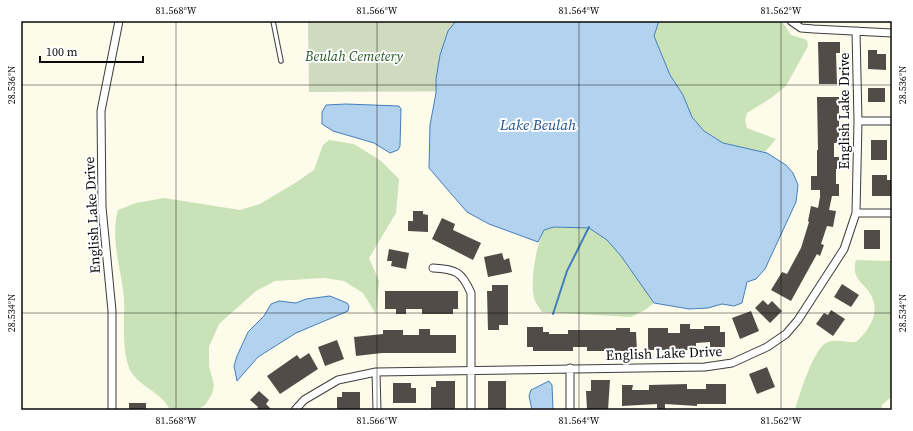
<svg xmlns="http://www.w3.org/2000/svg" width="913" height="431" font-family="'Source Serif 4',serif">
<rect width="100%" height="100%" fill="#fdfbe9"/>
<path fill="#c9e2b7" d="M659,21H775L783,23L791,35L807,40L808,46L786,86L771,98L747,113L745,120L747,128L776,139L765,152L743,149L723,143L704,131L692,117L683,95L670,75L654,36Z
M329,140L354,144L381,161L399,179L396,213L369,258L379,281L376,314L363,293L344,281L324,278L275,281L256,291L219,324L209,347V366L214,385L212,394L205,405L197,410H170C162,392 139,387 130,370C121,350 125,319 124,297C121,268 110,239 118,210L136,203L164,198L240,210L260,204L295,183L314,170L323,145Z
M554,227C565,227 579,225 589,228C612,235 640,283 654,303L645,310L631,317L542,312C540,308 535,303 534,298C530,281 536,246 544,230Z
M856,260L892,261V396L882,405V410H795C799,396 814,346 828,342C836,339 848,343 856,342C870,330 882,310 869,292C861,281 851,277 856,260Z"/>
<path fill="#cedbbe" d="M308,21H517L518,91L309,92Z"/>
<path fill="#b3d2ee" stroke="#437fbd" d="M456,21H659L654,36L670,75L683,95L692,117L704,131L723,143L767,153L786,165L793,173L798,185L796,202L765,269L756,279L747,282L742,303L734,306L722,304L708,308L689,309L654,303L621,256L607,240L589,228L554,227L544,230L538,242L489,224L467,212L429,168L430,125L436,93V79L440,55L448,31Z
M346,104L399,106L401,109L400,146L398,150L390,153L374,143L333,131L322,124V112L326,105Z
M330,296L347,303L349,306L348,311L296,333L258,357L237,381L234,366L237,356L248,332L264,316L271,304L279,301L296,303L306,299Z
M549,381L552,385L553,410H532L529,396L531,390Z"/>
<g fill="none" stroke-linecap="round" stroke-linejoin="round">
<path stroke="#437fbd" stroke-width="2" d="M553,314L567,271L589,227"/>
</g>
<path fill="#514c48" d="M818,42H840V53H836L837,84H819Z
M868,50H877V54H886V70L868,69Z
M868,88H885V102H868Z
M817,97H839V143H834V157H839V169H836V184H839V196H832L829,210L836,211L833,227L827,226L821,244L824,245L820,256L817,254L791,301L771,290L782,272L787,274L801,248L809,222L808,221L811,206L818,208L820,197V190H811V176H817V150H818Z
M871,140H887V160H871Z
M872,175H887V180H892V196H872Z
M413,211H423V214L428,215V232L408,231V221H413Z
M442,218L455,224L453,230L481,243L473,260L432,239Z
M864,230H880V249H864Z
M389,249L409,253L406,269L391,266L392,261H387Z
M502,253L504,260L509,258L512,272L488,277L484,257Z
M842,284L859,295L851,307L834,297Z
M492,285H508V325H499V330H488L487,291H492Z
M385,291H458V309H453V314H422V309H406V314H396V309H385Z
M763,300L768,305L772,301L782,311L770,323L755,308Z
M831,310L845,319L833,336L816,324L824,313L828,315Z
M751,311L759,331L740,339L732,318Z
M680,324H690V329H704V326H720V332H725V347H710V342L696,343V350H648V328H668V333H680Z
M527,327H543V332H549V334H568V330H616V328H630V332H636L637,351H587V347H573V351H533V347H527Z
M419,329H430V335H456V353H382L356,356L354,337L383,334V330H403V335H419Z
M337,340L344,359L325,366L318,347Z
M309,353L318,369L280,394L267,376L297,355L300,359Z
M767,367L775,387L757,394L749,374Z
M591,380H610L608,410H587L586,391H591Z
M436,381H455V410H431V387H436Z
M488,381H506V410H488Z
M393,383H411V388H416V403H393Z
M687,384V389H706V384H726V404H697V406L665,404V410H657V404L622,406V385H633L632,390H649V385Z
M259,391L269,400L266,404L272,410H256L258,407L250,400Z
M342,392H360V410H337V397H342Z
M129,403H146V410H129Z"/>
<g fill="none" stroke-linecap="round" stroke-linejoin="round">
<g stroke="#3d3d3d" stroke-width="5.5">
<path id="service" d="M273,21L281,61"/>
</g>
<g stroke="#3d3d3d" stroke-width="9">
<path id="minor" d="M791,21L801,28L814,29L892,33
M858,121H892
M856,213H892
M433,268C456,269 462,272 471,293V410
M570,368V410
M376,372L377,410
M112,410V311L102,207L101,111L119,21
M295,410L304,400L338,380L376,372L705,367L732,363L767,347L786,334L798,320L844,249L856,213L858,121L856,31"/>
</g>
<use href="#service" stroke="#fff" stroke-width="3.5"/>
<use href="#minor" stroke="#fff" stroke-width="7"/>
</g>
<path fill="none" stroke="#0a0a0a" stroke-width="1" stroke-opacity="0.45" d="M176,21V410M377,21V410M579,21V410M781,21V410M21,85H892M21,313H892"/>
<g text-anchor="middle" stroke-width="4" stroke-linejoin="round" paint-order="stroke">
<g font-size="14" font-style="italic" fill="#285923" stroke="#fff">
<text x="354" y="61">Beulah Cemetery</text>
</g>
<g font-size="14" fill="#0a0a0a" stroke="#fff">
<text transform="translate(844 111) rotate(-90)" y="5">English Lake Drive</text>
<text transform="translate(92 215) rotate(-93)" y="5">English Lake Drive</text>
<text transform="translate(664 353) rotate(-2)" y="5">English Lake Drive</text>
</g>
<g font-size="15" font-style="italic" fill="#22538c" stroke="#fff">
<text x="538" y="130">Lake Beulah</text>
</g>
</g>
<rect width="913" height="431" fill="none" stroke="#ffffff" stroke-width="44"/>
<path d="M40 56v6h103v-6" fill="none" stroke="#0a0a0a" stroke-width="2"/>
<text x="46" y="56" font-size="12" fill="#0a0a0a" stroke="#ffffff" stroke-width="3" paint-order="stroke">100 m</text>
<rect x="22" y="22" width="869" height="387" fill="none" stroke="#0a0a0a" stroke-width="1.5"/>
<g font-size="10" text-anchor="middle" fill="#0a0a0a">
<text x="176" y="14">81.568°W</text>
<text x="377" y="14">81.566°W</text>
<text x="579" y="14">81.564°W</text>
<text x="781" y="14">81.562°W</text>
<text transform="translate(11 85) rotate(-90)" y="4">28.536°N</text>
<text transform="translate(902 85) rotate(-90)" y="4">28.536°N</text>
<text transform="translate(11 313) rotate(-90)" y="4">28.534°N</text>
<text transform="translate(902 313) rotate(-90)" y="4">28.534°N</text>
<text x="176" y="424">81.568°W</text>
<text x="377" y="424">81.566°W</text>
<text x="579" y="424">81.564°W</text>
<text x="781" y="424">81.562°W</text>
</g>
</svg>
